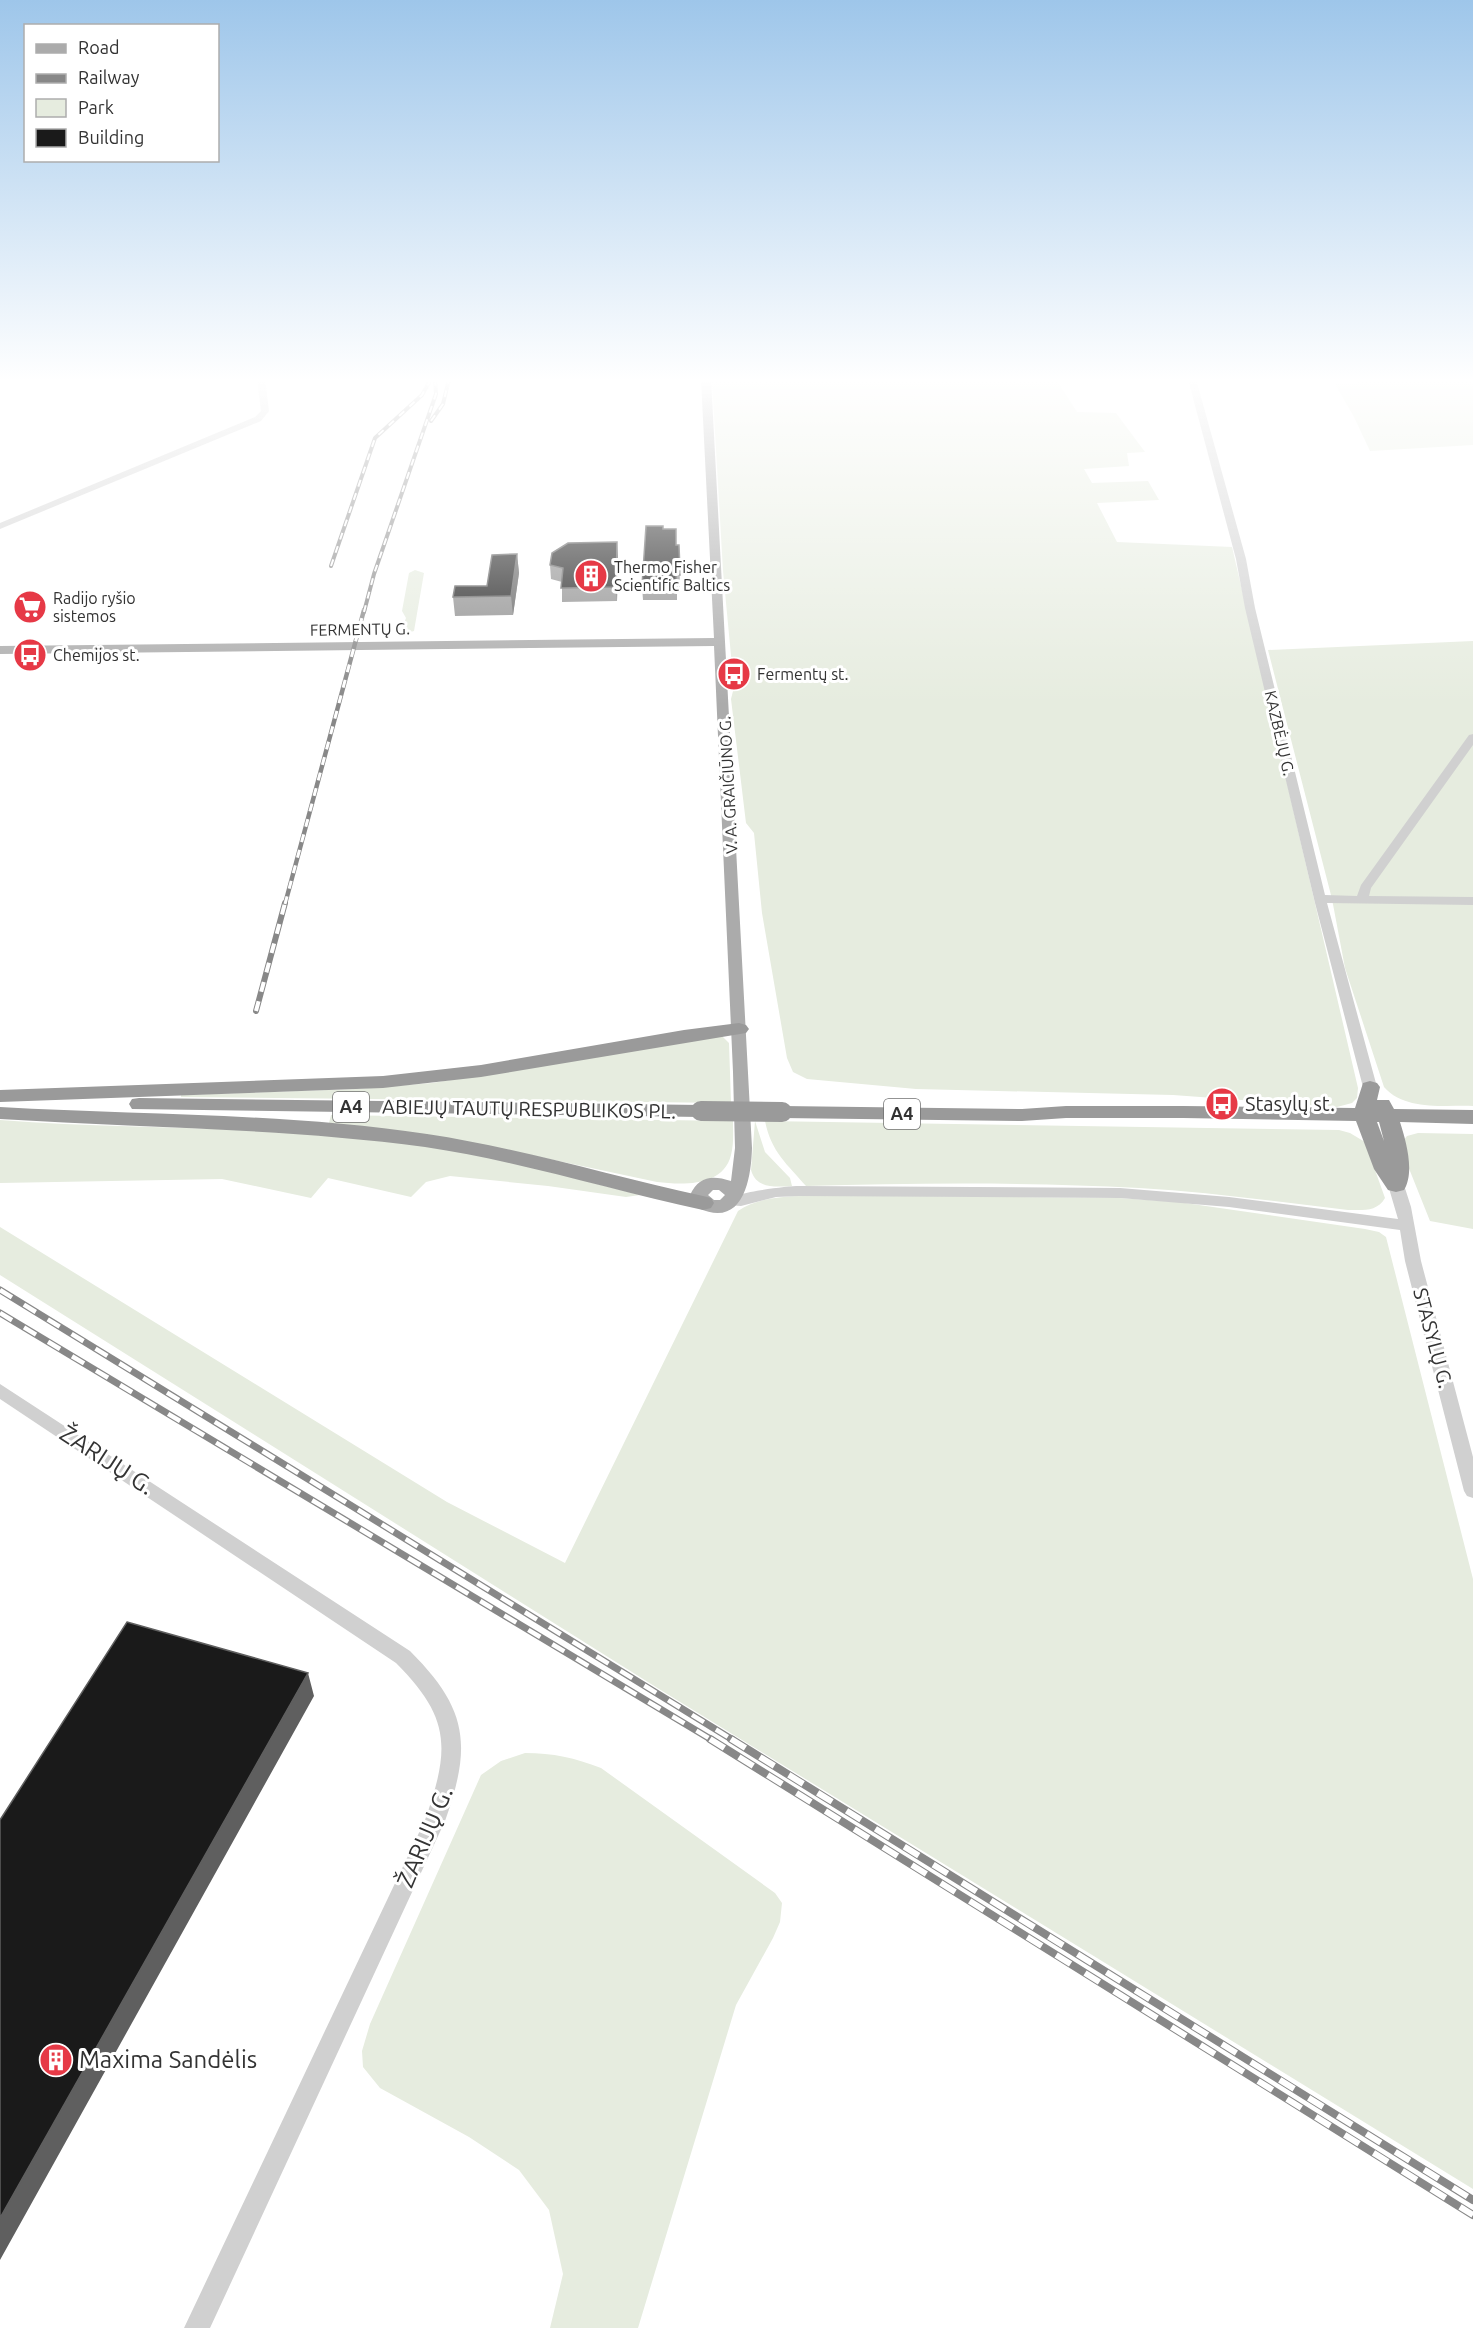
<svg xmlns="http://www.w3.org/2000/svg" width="1473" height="2328" font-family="Ubuntu,sans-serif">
<rect width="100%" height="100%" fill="#fff"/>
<path fill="#e6ecdf" d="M712,379H1056L1077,412L1116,413L1145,452L1127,453L1129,466L1084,469L1092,483L1148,481L1159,500L1097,503L1117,542L1232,547L1358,1088L1357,1098L1352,1103L1337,1107L1173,1095L916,1089L807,1079L793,1072L787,1058L762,913L754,833L746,823L731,699L734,687L723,571Z
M1356,379H1473V445L1370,451L1354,417L1335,384L1359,383Z
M415,570L424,573L414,631L404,634L401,631L406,618L402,611L409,573Z
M1473,641V1106C1444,1105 1405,1111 1384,1087L1345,968L1332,899L1268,650Z
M722,1036L729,1043L731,1103L181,1097V1095L358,1089L432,1083Z
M331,1115L733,1121C733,1132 734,1144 731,1155C723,1187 683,1185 657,1182L498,1148L329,1123Z
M0,1120C138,1131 277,1124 414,1144C491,1155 565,1176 640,1195L626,1197L548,1186L450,1176L426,1182L411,1197L328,1178L311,1198L222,1179L0,1183Z
M755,1121L765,1152L790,1178L792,1186C776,1187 756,1189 751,1170Z
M765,1121L1339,1130L1350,1133L1365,1142L1385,1198C1377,1212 1363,1210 1348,1210C1279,1202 1209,1192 1139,1188C1029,1182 917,1183 806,1186C788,1165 771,1152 765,1121Z
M1418,1133L1473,1134V1229L1430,1221L1402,1151L1403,1141L1407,1136Z
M840,1195L1119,1198L1178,1202L1365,1229L1379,1232L1386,1237L1473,1579V2189L659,1689L0,1275V1227L447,1502L565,1563L738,1211C766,1192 807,1197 840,1195Z
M525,1753C553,1753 575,1758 601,1768L775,1893L782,1903L780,1922L773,1938L736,2005L638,2328H550L563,2274L549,2210L519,2170L469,2137L380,2088L363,2067L362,2051L370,2024L481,1775L501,1761Z"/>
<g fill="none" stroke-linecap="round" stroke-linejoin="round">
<path fill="#d0d0d0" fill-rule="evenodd" d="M257,379H265L269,411L261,421L0,529V523L255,417L261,411Z
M1188,379H1196L1246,559L1255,608L1325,895L1357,896L1361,885L1469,735L1473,734V745L1371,888L1369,896L1473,897V905L1327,903L1377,1087L1370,1091L1363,1087L1315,903L1245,608L1236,559Z
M1396,1180L1404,1185L1411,1207L1421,1261L1473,1457V1498L1467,1496L1464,1491L1405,1261L1400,1230L1229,1207L1120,1198L799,1196L776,1197L741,1206L727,1205L724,1201C730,1193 786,1186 799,1186L1120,1188L1229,1197L1398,1219L1388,1185Z
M0,1384L410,1651C468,1709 472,1745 445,1821L210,2328H184L425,1820C450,1749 451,1718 396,1663L0,1399Z"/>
<path fill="#ababab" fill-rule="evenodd" d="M701,379H711L752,1148C751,1180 743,1229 698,1208L690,1195C699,1176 712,1175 731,1181L735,1148L733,1072L714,646L0,654V646L714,638ZM713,1190H719L725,1195L720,1200H714L708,1195Z"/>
<path fill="#9a9a9a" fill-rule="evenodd" d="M739,1023L746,1025L749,1029L746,1033L481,1077L383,1088L0,1102V1090L383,1076L481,1065L684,1030Z
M1370,1081L1377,1083L1380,1087L1377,1100H1389L1394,1109L1473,1110V1124L1400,1122C1406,1141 1415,1172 1404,1190L1396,1192L1388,1190L1374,1169L1356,1121L1183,1118H1066L1022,1121L782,1118L775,1117L772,1112L775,1107L782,1106L1022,1109L1066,1106H1183L1355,1108L1363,1083ZM1377,1122H1379L1384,1141Z
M139,1098L701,1105L708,1106L711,1111L708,1116L701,1117L132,1109L129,1104L132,1099Z
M0,1107C142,1115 286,1113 427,1134C520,1148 611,1176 703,1196L711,1198L714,1203L711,1208L703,1210C610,1190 519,1161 425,1147C284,1128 142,1128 0,1119Z"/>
<g stroke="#888" stroke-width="4">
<path id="rail-far4" d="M431,421L443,404L449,379
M331,566L375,438L422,395L431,379
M364,612L374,574L436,394L435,379"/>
</g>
<g stroke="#888" stroke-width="4.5">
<path id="rail-far3" d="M285,904L364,610"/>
</g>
<g stroke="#888" stroke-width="6">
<path id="rail-far2" d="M256,1011L285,903"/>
</g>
<g stroke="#888" stroke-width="7">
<path id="rail-far1" d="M0,1290L733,1740
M0,1313L712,1740"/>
</g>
<g stroke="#888" stroke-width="8">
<path id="rail" d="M710,1739L1473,2215
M731,1739L1473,2200"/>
</g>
<use href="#rail-far4" stroke="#fff" stroke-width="2" stroke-dasharray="7" stroke-linecap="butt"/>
<use href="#rail-far3" stroke="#fff" stroke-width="3" stroke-dasharray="8" stroke-linecap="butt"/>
<use href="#rail-far2" stroke="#fff" stroke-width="4" stroke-dasharray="10" stroke-linecap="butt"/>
<use href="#rail-far1" stroke="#fff" stroke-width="4.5" stroke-dasharray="14" stroke-linecap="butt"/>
<use href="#rail" stroke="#fff" stroke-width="6" stroke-dasharray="17" stroke-linecap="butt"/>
<path stroke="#9a9a9a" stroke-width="20" d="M701,1111L782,1112"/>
</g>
<path fill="#8c8c8c" d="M663,529L676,545H679L680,589H677V600H643L642,586Z
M517,554L519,573L513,615L455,616L453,597L487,586Z
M618,556L617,601L562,602V582L551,579L550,565Z"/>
<path fill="#5f5f5f" d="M617,542L618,556L617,601L616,587Z
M517,554L519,573L513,615L511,596Z
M308,1673L314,1696L0,2260V2218Z"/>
<path fill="#1a1a1a" stroke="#5f5f5f" stroke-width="1.5" d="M646,526H663V529H676V545H679L680,571V575H676L677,585L642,586Z
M617,542L616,587L561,588L563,568L550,565L552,553L568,543Z
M517,554L511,596L453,597L455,586H487L492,555Z
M127,1622L308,1673L0,2218V1820Z"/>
<linearGradient id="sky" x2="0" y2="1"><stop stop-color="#9ec6ea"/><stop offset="0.54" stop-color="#fff"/><stop offset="1" stop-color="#fff" stop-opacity="0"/></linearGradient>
<rect width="1473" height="705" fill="url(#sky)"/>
<defs>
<g id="building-disc" transform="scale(1.725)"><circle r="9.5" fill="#e63946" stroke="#fff"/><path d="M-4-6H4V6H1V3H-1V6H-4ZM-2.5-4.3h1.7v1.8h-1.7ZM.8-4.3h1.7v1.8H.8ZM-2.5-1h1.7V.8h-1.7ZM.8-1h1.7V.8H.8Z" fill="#fff"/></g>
<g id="supermarket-disc" transform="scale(1.725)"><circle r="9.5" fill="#e63946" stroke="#fff"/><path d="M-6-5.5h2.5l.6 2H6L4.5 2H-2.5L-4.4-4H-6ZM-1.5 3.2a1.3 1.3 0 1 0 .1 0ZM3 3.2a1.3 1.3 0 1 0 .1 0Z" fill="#fff"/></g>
<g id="bus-disc" transform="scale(1.725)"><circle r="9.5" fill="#e63946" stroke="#fff"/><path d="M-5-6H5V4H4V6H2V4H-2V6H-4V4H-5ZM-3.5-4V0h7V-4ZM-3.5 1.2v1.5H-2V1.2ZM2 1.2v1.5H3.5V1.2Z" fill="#fff"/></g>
</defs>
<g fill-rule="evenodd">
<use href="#building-disc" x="591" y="576"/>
<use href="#supermarket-disc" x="30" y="607"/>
<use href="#bus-disc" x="30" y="655"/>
<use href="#bus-disc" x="734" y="674"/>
<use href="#bus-disc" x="1222" y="1104"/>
<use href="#building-disc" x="56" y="2060"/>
</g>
<g text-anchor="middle" stroke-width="6" stroke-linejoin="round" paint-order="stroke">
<g font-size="16" fill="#333" stroke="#fff" text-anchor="start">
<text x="614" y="573">Thermo Fisher<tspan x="614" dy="18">Scientific Baltics</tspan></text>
<text x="53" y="604">Radijo ryšio<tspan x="53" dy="18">sistemos</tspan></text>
<text x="53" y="661">Chemijos st.</text>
<text x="757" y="680">Fermentų st.</text>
</g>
<g font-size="16" fill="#333" stroke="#fff">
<text transform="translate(360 629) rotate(-1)" y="6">FERMENTŲ G.</text>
<text transform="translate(1280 733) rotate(77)" y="6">KAZBĖJŲ G.</text>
<text transform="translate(728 785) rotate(-93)" y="6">V. A. GRAIČIŪNO G.</text>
</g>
<g fill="#fff" stroke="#707070" stroke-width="1.5">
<rect x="333" y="1092" width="36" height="30" rx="4.5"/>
<rect x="884" y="1099" width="36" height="30" rx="4.5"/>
</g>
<g font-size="18" font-weight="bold" fill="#333">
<text x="351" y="1113">A4</text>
<text x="902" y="1120">A4</text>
</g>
<g font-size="20" fill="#333" stroke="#fff" text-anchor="start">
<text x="1245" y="1111">Stasylų st.</text>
</g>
<g font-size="20" fill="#333" stroke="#fff">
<text transform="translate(529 1109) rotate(1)" y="7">ABIEJŲ TAUTŲ RESPUBLIKOS PL.</text>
<text transform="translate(1433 1338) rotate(75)" y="7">STASYLŲ G.</text>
</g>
<g font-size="24" fill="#333" stroke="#fff">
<text transform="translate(107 1460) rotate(33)" y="8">ŽARIJŲ G.</text>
<text transform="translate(425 1837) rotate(-67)" y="8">ŽARIJŲ G.</text>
</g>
<g font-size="24" fill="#333" stroke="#fff" text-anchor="start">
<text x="79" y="2068">Maxima Sandėlis</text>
</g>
</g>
<rect x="24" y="24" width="195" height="138" fill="#ffffff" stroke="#adadad" stroke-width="1.5"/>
<rect x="36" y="44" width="30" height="9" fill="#ababab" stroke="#adadad" stroke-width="1.5"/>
<text x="78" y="54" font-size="18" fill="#333333">Road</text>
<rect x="36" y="74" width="30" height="9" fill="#888888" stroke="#adadad" stroke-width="1.5"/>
<text x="78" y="84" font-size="18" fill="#333333">Railway</text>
<rect x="36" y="99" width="30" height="18" fill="#e6ecdf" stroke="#adadad" stroke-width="1.5"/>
<text x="78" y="114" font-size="18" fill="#333333">Park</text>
<rect x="36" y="129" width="30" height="18" fill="#1a1a1a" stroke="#adadad" stroke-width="1.5"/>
<text x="78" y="144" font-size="18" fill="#333333">Building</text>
</svg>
